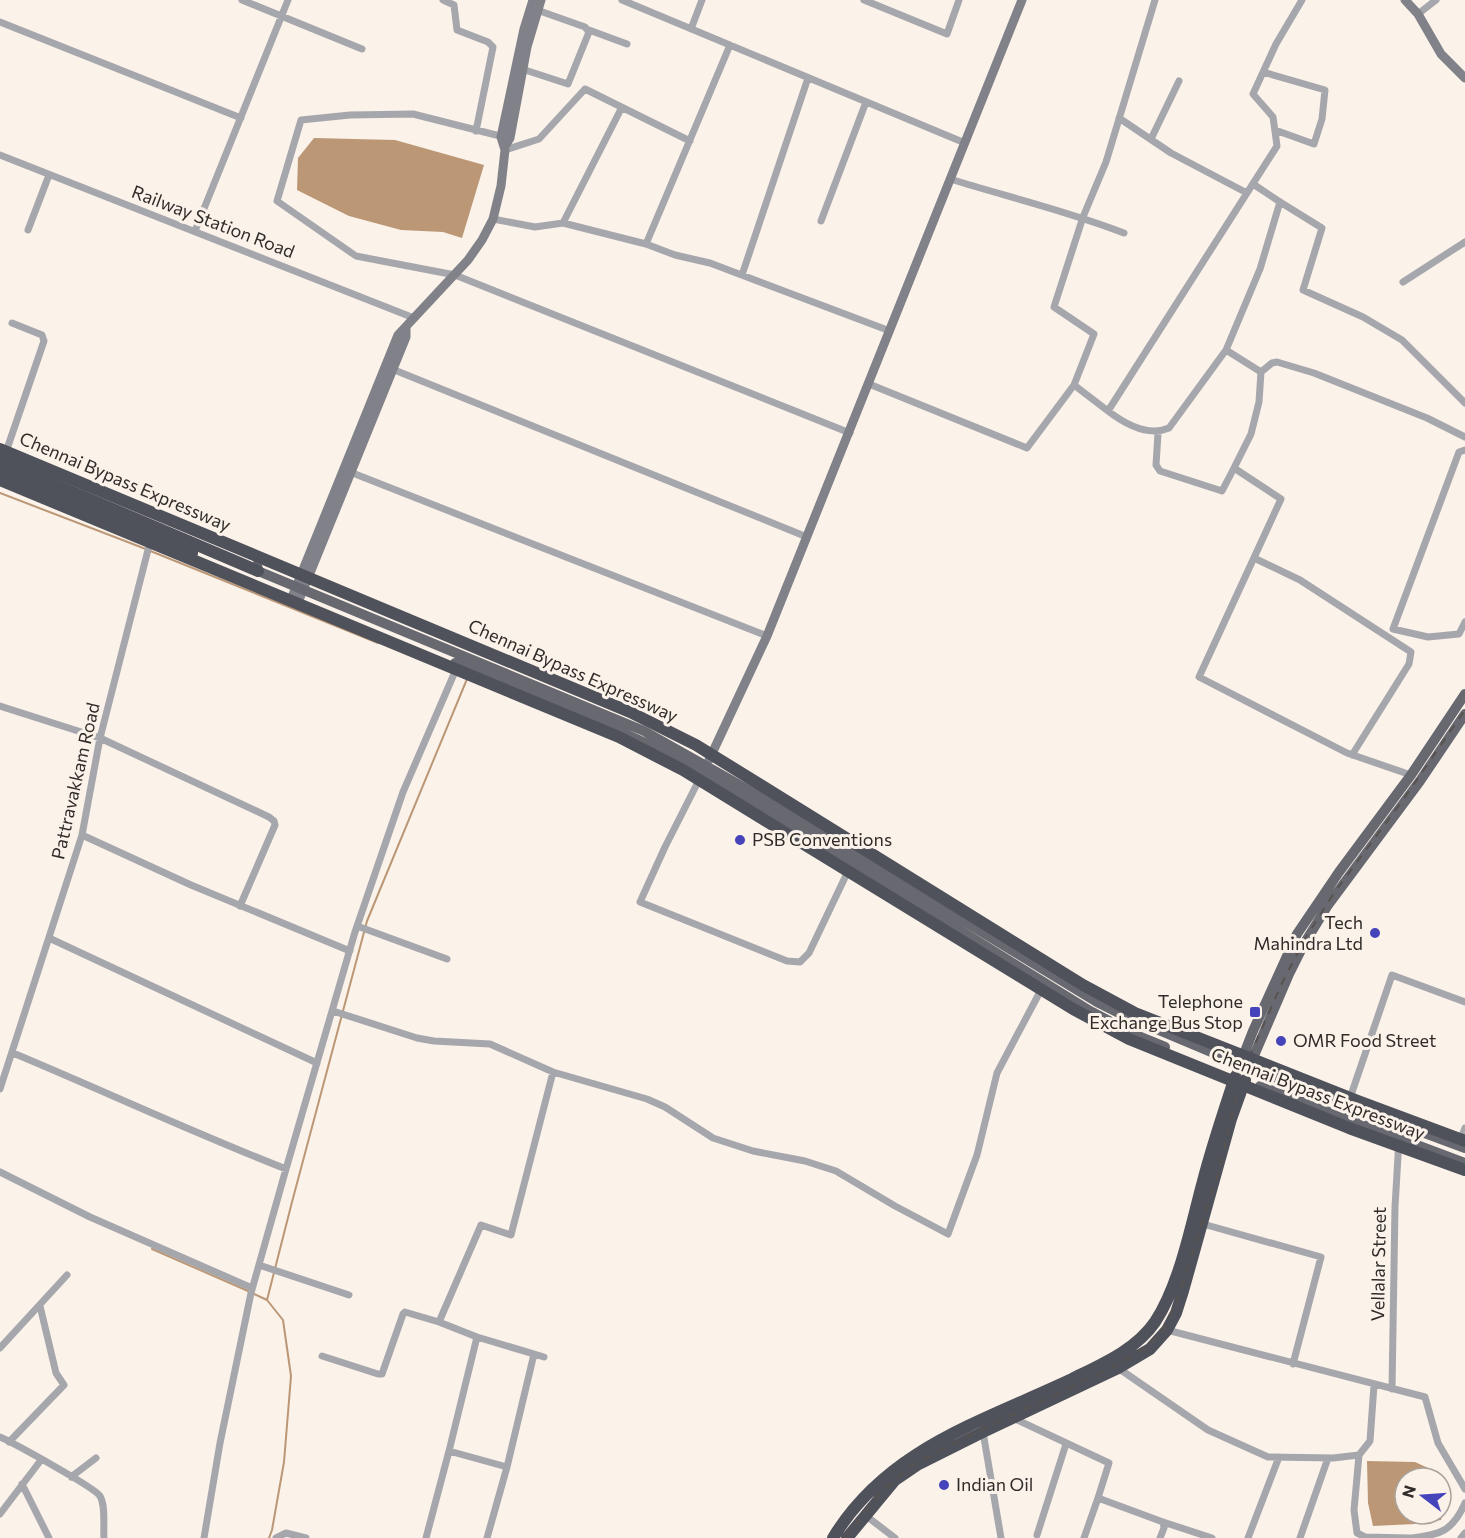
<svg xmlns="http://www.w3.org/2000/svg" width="1465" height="1538" font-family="Commissioner,sans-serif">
<rect width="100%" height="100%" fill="#fbf2ea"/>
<path fill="#bb9775" d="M314,138L395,140L484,165L462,238L443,232L401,230L349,216L297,190L298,158Z
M1367,1461L1415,1462L1437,1472L1439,1478H1405V1514H1441V1485L1446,1501L1441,1520L1415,1524L1373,1526L1368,1503Z"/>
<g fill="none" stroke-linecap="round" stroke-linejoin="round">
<path stroke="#bb9775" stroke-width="2" d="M0,493L138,546L378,643
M152,1249L248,1291
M254,1294L267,1300L283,1320L291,1376L284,1462L272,1530L269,1538
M267,1300L292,1202L367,921L467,679"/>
<path stroke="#a6a7ac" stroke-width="7" d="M242,0L362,49
M443,0L454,5L457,30L488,42L493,47L476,131
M622,0L965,143
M864,0L947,34L959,0
M1418,14L1436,0
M0,22L241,118
M691,29L702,0
M589,30L627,44
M522,69L568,84L589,32L585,27L537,10
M1263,72L1325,90L1322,119L1314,144L1275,130
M1119,118L1171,153L1247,193
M504,137L413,114L350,115L301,120L277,201L356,256L455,275L850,433
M1151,139L1179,81
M505,150L539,139L585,89L690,141
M0,155L414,318
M950,179C1008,197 1068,211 1124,233
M1280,202L1322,228L1303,290L1363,317L1402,340L1465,403
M493,219L535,227L563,223L646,244L675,255L710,263L890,331
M821,221L866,102
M563,223L622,107
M28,230L49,175
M195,231L288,0
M646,244L730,45
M742,275L808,78
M1403,282L1465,242
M1226,350L1261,372L1272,363L1277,362L1314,373L1427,418L1465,437
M392,369L807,537
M869,384L1027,448L1074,385L1094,334L1054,307L1083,217L1106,162L1155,0
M1074,385L1108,411L1277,146L1273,117L1253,94L1276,44L1302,0
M1108,411C1125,424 1148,437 1169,428L1226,350L1260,269L1280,202L1253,184
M1158,433L1156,465L1160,471L1222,491L1234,468L1281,499L1199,677L1347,753L1411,775
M7,449L44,341L42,335L12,323
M1465,450L1459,452L1393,629L1428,637L1459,634L1465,622
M1234,468L1251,434L1259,402L1261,372
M350,472L767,636
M1254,558L1300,580L1411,652L1409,664L1352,755
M0,706L100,738L269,817L274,821L275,825L240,906
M700,778L665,847L640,902L787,961L800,962L809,953L849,869
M82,835L191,885L350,951
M357,926L447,959
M49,938L317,1063
M333,1011L417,1038L434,1041L490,1044L553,1072L647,1099L665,1107L713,1138L753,1151L805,1161L836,1171L895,1206L948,1234L977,1155L997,1073L1042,988
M13,1053C104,1091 194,1133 286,1169
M0,1089L82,835L100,738L149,546
M1349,1101L1392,975L1465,1002
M1460,1141L1465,1128
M0,1172L90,1217L252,1288
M1203,1224L1321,1257L1293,1364
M259,1265L349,1295
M1167,1330L1425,1397L1438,1443L1465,1489
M477,1337L544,1357
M0,1348L67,1275
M322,1356L378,1374H382L403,1314L405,1312L439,1322
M1118,1368L1208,1430L1268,1457L1333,1458L1359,1455L1370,1441L1374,1385
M1392,1389L1395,1207L1399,1139L1402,1126
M1013,1418L1109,1463L1098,1498L1163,1522L1164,1528L1160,1538
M983,1432L1001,1538
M0,1437C15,1444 94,1487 100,1496C106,1506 103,1527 104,1538
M9,1442L64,1385L56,1373L40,1306
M1359,1455L1354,1510L1357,1533L1365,1537L1410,1538
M507,1467L534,1354
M71,1477L96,1458
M22,1484L49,1538
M0,1514L41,1460
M865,1515L895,1538
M1163,1522L1212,1538
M1037,1535L1066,1444
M204,1538L220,1443L251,1293L286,1169L355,932L403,792L457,667
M276,1538L286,1533L306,1538
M426,1538L449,1451
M487,1538L507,1467L449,1451L477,1337L439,1322L481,1225L511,1235L553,1072
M1084,1538L1098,1498
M1248,1538L1279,1457
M1300,1538L1328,1458
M1412,1538C1440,1535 1453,1531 1465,1503
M1461,1538L1465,1533"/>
<path stroke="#818289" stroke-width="9" d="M1405,0L1418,14L1441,54L1465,78
M505,146L510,138L527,47L541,0
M292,597L398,335L468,260L482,240L493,219L501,186L505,150L501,137L524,29L533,0
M299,600L406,337V328
M709,760L767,636L1022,0"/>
<path stroke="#676870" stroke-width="10" d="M257,565L258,571L644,731L752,792L1097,1002L1123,1015L1249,1068L1465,1148
M455,663L571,709L667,753L784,821L1090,1011L1138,1036L1165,1047
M1250,1065L1289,974L1304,944L1328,905L1420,781L1465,714
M1235,1077L1253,1031L1297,934L1339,872L1411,775L1465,694
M1260,1086L1465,1163"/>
<path stroke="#50525b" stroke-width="12" d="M0,461L258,571
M0,470L192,553
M833,1538C887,1449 981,1422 1070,1380C1100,1365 1135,1351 1155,1322C1180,1284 1191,1225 1203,1181C1212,1146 1224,1111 1235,1077
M847,1538L895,1480L917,1465L983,1432L1118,1368L1150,1349L1167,1330L1176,1313L1183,1291L1231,1119L1245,1080"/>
<path stroke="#58534f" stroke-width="2" stroke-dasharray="8 8" stroke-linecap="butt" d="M845,1538L878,1496L909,1467L964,1438L1119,1364L1147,1347L1165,1327L1176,1303L1219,1172L1236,1097L1251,1053L1283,981L1306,937L1334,893L1403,800L1465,710"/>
<path stroke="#50525b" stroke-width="12" d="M0,449L630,712L696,745L1083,985L1135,1013L1358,1101L1465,1141
M0,480L619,737L683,770L1073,1009L1129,1039L1349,1128L1465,1170"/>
</g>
<g fill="#4644ba" stroke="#fbf2ea" stroke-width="2">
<circle cx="740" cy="840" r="6"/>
<circle cx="1375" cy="933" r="6"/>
<rect x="1249" y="1006" width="12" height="12" rx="3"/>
<circle cx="1281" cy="1041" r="6"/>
<circle cx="944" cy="1485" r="6"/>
</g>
<g text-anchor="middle" stroke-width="6" stroke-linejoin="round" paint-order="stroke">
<g font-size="18" fill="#302c29" stroke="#fbf2ea">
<text transform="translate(213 222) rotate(21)" y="6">Railway Station Road</text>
<text transform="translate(125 482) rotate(23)" y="6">Chennai Bypass Expressway</text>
<text transform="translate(573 671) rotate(24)" y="6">Chennai Bypass Expressway</text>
<text transform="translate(76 781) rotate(-77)" y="6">Pattravakkam Road</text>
<text transform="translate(1318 1094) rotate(21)" y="6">Chennai Bypass Expressway</text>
<text transform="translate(1379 1264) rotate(-89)" y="6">Vellalar Street</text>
</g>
<g font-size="18" fill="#302c29" stroke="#fbf2ea" text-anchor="start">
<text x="752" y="846">PSB Conventions</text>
<text x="1363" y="929" text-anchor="end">Tech<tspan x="1363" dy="21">Mahindra Ltd</tspan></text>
<text x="1243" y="1008" text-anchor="end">Telephone<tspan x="1243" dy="21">Exchange Bus Stop</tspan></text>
<text x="1293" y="1047">OMR Food Street</text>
<text x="956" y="1491">Indian Oil</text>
</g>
</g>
<g transform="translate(1423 1496) rotate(287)"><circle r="28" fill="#fbf2ea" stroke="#aaa39d" stroke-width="1.5"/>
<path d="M0-4.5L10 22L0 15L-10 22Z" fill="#4644ba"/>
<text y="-9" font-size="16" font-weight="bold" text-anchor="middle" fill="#302c29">N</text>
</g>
</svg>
